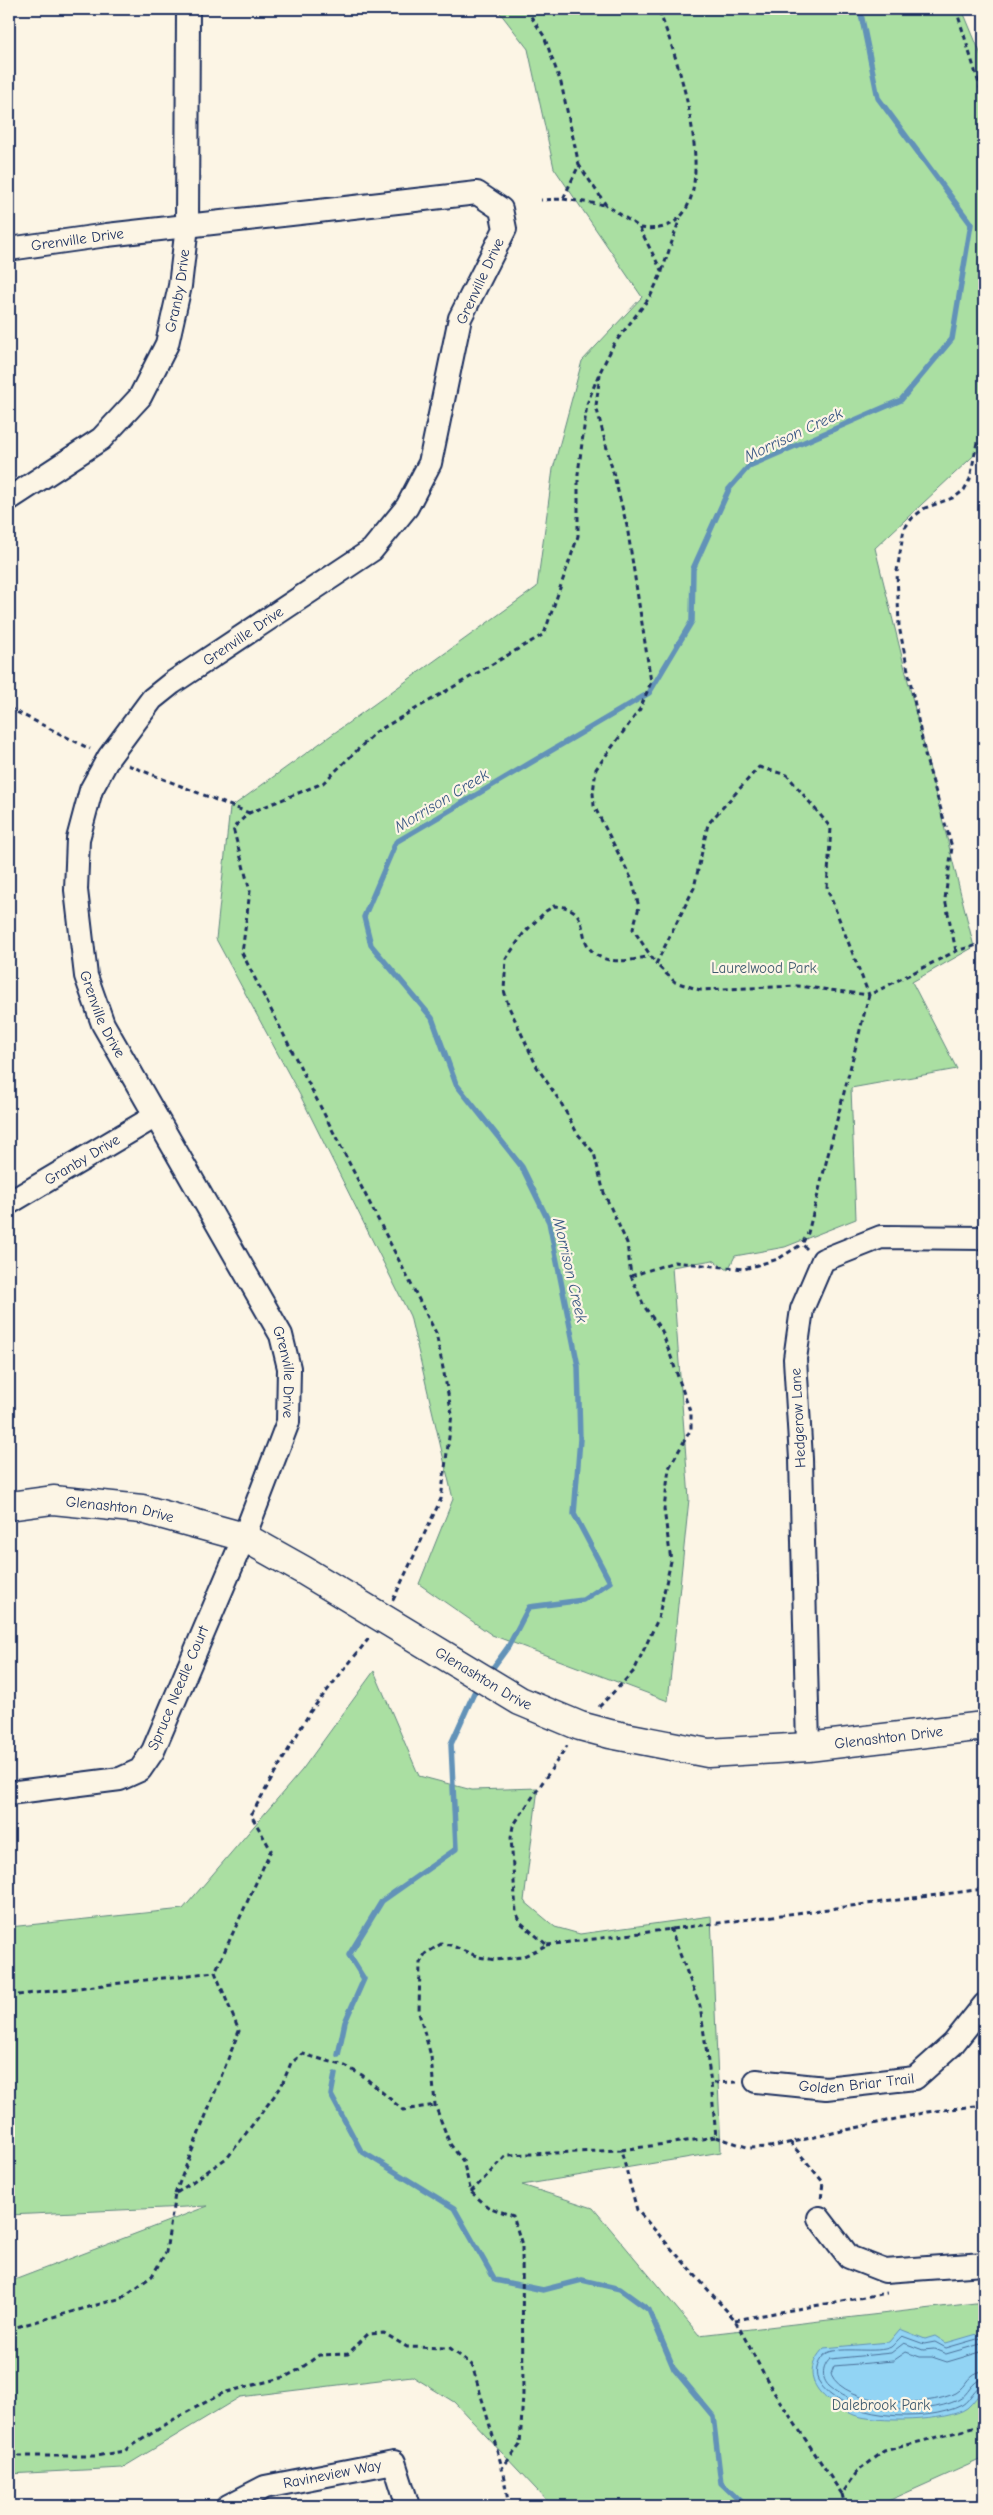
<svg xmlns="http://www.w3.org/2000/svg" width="993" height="2515" font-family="'Comic Neue',sans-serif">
<rect width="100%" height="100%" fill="#fcf5e5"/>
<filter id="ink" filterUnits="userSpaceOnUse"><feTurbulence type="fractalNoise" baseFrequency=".02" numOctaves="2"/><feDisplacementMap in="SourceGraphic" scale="10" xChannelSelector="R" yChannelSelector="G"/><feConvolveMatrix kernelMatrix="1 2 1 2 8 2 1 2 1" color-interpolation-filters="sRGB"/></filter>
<g filter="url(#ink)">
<path fill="#aadfa2" stroke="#628780" d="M497,9H962L984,62V446L875,548L974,947L912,982L957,1069L851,1088L856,1219L785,1247L735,1256L728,1270L713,1260L672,1267L689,1499L668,1701L492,1635L419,1584L453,1499L410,1316L300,1095L216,939L230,808L537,587L553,469L582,361L642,297L554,168L528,49Z
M374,1671L419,1776L472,1790L538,1788L524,1901L555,1927L580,1934L711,1916L721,2152L522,2185L593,2208L699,2335L984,2302V2458L877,2506H552L454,2402L412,2376L240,2397L122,2468L9,2474V2282L208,2206L9,2215V1927L183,1909L302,1770Z"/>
<path fill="#92d4f4" stroke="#6292b8" d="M900,2329L925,2339L935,2336L946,2343L984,2332V2388C979,2394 973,2403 967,2408C948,2422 875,2423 854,2415C824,2402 795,2378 824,2348L889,2342Z"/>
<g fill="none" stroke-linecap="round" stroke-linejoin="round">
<path stroke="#4b719a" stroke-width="1" d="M984,2337L946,2348L935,2342L924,2344L902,2336C898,2339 895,2344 891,2347C878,2354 841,2346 827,2353C818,2358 814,2372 818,2380C839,2420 926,2424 962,2405C971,2400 974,2386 984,2385
M984,2343L946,2354L934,2349L923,2350L904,2343L891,2353L830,2359C822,2367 821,2378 829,2386C858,2413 923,2416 958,2400C969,2395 971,2380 984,2379
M984,2351L947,2362L932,2357H920L906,2352L893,2361L834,2366L831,2374C845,2406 927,2408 955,2393C967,2386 968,2372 984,2371"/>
<path stroke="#6292b8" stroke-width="5.5" d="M489,1673L508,1647L529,1607L583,1600L610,1582L574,1514L580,1439L578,1366L549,1222L522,1167L456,1084L432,1018L371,945L364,917L396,842L649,693L692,621L693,569L729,489L749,466L901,400L952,339L971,224L878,98L860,9
M338,2055L345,2022L364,1979L349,1955L382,1901L456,1849L451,1744L474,1693L480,1685
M335,2074L331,2095L361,2151L454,2208L495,2280L543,2290L582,2280L620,2289L649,2310L674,2369L713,2416L721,2483L745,2506"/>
<g stroke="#1b2f5e" stroke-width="26">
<g id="street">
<path id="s1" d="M9,249L107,235L477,193L501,209L505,229L460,318L430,463L407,507L372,550L172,683L152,699L109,757L91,790L78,839L76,890L86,976L103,1024L281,1335L289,1368L288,1422L244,1537L153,1751L140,1770L120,1779L9,1793"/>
<path id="s2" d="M9,499L101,439L140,397L167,344L180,286L187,226L188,9"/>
<path id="s3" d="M9,1203L154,1117"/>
<path d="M808,1747L801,1459L795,1359L802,1309L823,1260L881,1237L984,1238"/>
<path id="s4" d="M756,2081L826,2088L915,2078L953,2044L984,2005"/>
<path d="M819,2218L849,2257L885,2271L984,2264"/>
<path id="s5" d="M228,2506L265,2487L394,2462L408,2506"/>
</g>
</g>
<g stroke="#1b2f5e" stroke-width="31">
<g id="secondary">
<path id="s6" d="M9,1506L53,1500L142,1509L244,1537L303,1570L520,1701L580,1726L610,1734L708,1753L808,1747L984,1726"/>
</g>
</g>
<path stroke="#1b2f5e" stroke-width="3" stroke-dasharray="5 4" stroke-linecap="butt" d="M526,9L544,36L561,83L579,165L563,199L541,200
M956,9L984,100
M563,199L606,205
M640,228C740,242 677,53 658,9
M662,271L680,218
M600,374L596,406L627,526L651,682L640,709L596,769L593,793L594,806L632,880L639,907L633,929L656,964
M9,708L90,749
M128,765L249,813
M759,767L787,775L831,828L827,888L869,995L798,986L700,990L675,982L656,964L694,888L708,824Z
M956,951L945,899L952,847L926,759L899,626L897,571L904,529L913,517L925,508L955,497L964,490L970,479L977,442L984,433
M807,1249L802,1244L808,1233L869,995L956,951L984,943
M631,1276L674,1262L744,1269L778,1259L802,1244
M393,1600L441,1499L452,1414L436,1333L242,953L250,891L233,828L249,813L323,783L376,732L544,634L578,536V474L587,404L598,376L614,344L650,297L662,272L639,227L606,205L579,165
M599,1707L634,1671L658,1619L671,1561L664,1509L669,1468L691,1429V1414L662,1331L644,1306L631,1276L627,1243L604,1193L594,1153L577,1133L561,1103L537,1067L508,1005L504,990L506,959L523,934L546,911L554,906C563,906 573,908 578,916C583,923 583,934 586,942C597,967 628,962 649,956
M670,1928L700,2006L711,2083
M547,1945L984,1889
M9,1996L215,1972
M737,2082L711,2083L716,2137L621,2150L637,2210L735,2320L773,2391L842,2494L857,2472L884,2451L984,2425
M716,2137L750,2148L770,2147L927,2112L984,2105
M790,2142L823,2182L821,2200
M471,2192L507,2155L621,2150
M175,2194L239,2031L215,1972L271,1850L251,1815L310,1712L370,1637
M735,2320L887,2293
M9,2329L122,2298L152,2276L166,2252L175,2194L228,2157L281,2087L291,2063L303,2054L345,2066L362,2075L403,2110L435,2105
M9,2456H96L124,2451L176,2418L223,2393L285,2377L300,2369L319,2355L348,2354L368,2334L384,2333L407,2347L450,2348L472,2365L502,2467
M842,2494L845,2506
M509,2506L502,2468L520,2445L523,2394L522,2245L513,2216L488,2207L471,2192L463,2161L450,2144L435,2105L431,2056L419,2013L420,1963L425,1954L441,1944L450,1945L479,1957L495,1960L522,1957L547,1945L521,1923L516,1912L511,1837L513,1826L567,1746
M573,2506L580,2503L586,2506"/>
<use href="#street" stroke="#fcf5e5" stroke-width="22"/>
<use href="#secondary" stroke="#fcf5e5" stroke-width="28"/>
</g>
</g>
<g text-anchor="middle" stroke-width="4.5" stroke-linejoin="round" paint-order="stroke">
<g font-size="15" fill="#1b2f5e" stroke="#fcf5e5">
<text dy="5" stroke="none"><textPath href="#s1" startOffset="69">Grenville Drive</textPath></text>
<text transform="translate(480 281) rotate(-65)" y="5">Grenville Drive</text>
<text dy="5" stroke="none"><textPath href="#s2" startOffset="281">Granby Drive</textPath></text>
<text transform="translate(243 636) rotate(-34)" y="5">Grenville Drive</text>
<text dy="5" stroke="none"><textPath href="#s1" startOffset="1479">Grenville Drive</textPath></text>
<text dy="5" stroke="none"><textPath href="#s3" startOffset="85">Granby Drive</textPath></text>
<text dy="5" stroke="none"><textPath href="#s1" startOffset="1884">Grenville Drive</textPath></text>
<text transform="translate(798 1418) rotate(-93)" y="5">Hedgerow Lane</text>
<text dy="5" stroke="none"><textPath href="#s6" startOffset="112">Glenashton Drive</textPath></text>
<text dy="5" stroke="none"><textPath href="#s6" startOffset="518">Glenashton Drive</textPath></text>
<text transform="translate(178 1688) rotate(-67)" y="5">Spruce Needle Court</text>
<text dy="5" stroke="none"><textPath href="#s6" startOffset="938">Glenashton Drive</textPath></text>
<text dy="5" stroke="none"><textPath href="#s4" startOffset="101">Golden Briar Trail</textPath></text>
<text dy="5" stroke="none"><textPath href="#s5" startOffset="110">Ravineview Way</textPath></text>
</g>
<g font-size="15" fill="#3f5b6f" stroke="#fcf5e5">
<text x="764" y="973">Laurelwood Park</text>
<text x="881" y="2410">Dalebrook Park</text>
</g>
<g font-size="16" font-style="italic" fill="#395884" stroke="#fcf5e5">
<text transform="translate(793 434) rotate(-25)" y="6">Morrison Creek</text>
<text transform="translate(441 800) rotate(-31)" y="6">Morrison Creek</text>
<text transform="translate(571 1270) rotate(77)" y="6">Morrison Creek</text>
</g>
</g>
<rect width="993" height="2515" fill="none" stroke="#fcf5e5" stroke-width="30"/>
<rect x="15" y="15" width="963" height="2485" fill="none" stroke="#1b2f5e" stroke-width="2" filter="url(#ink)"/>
</svg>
